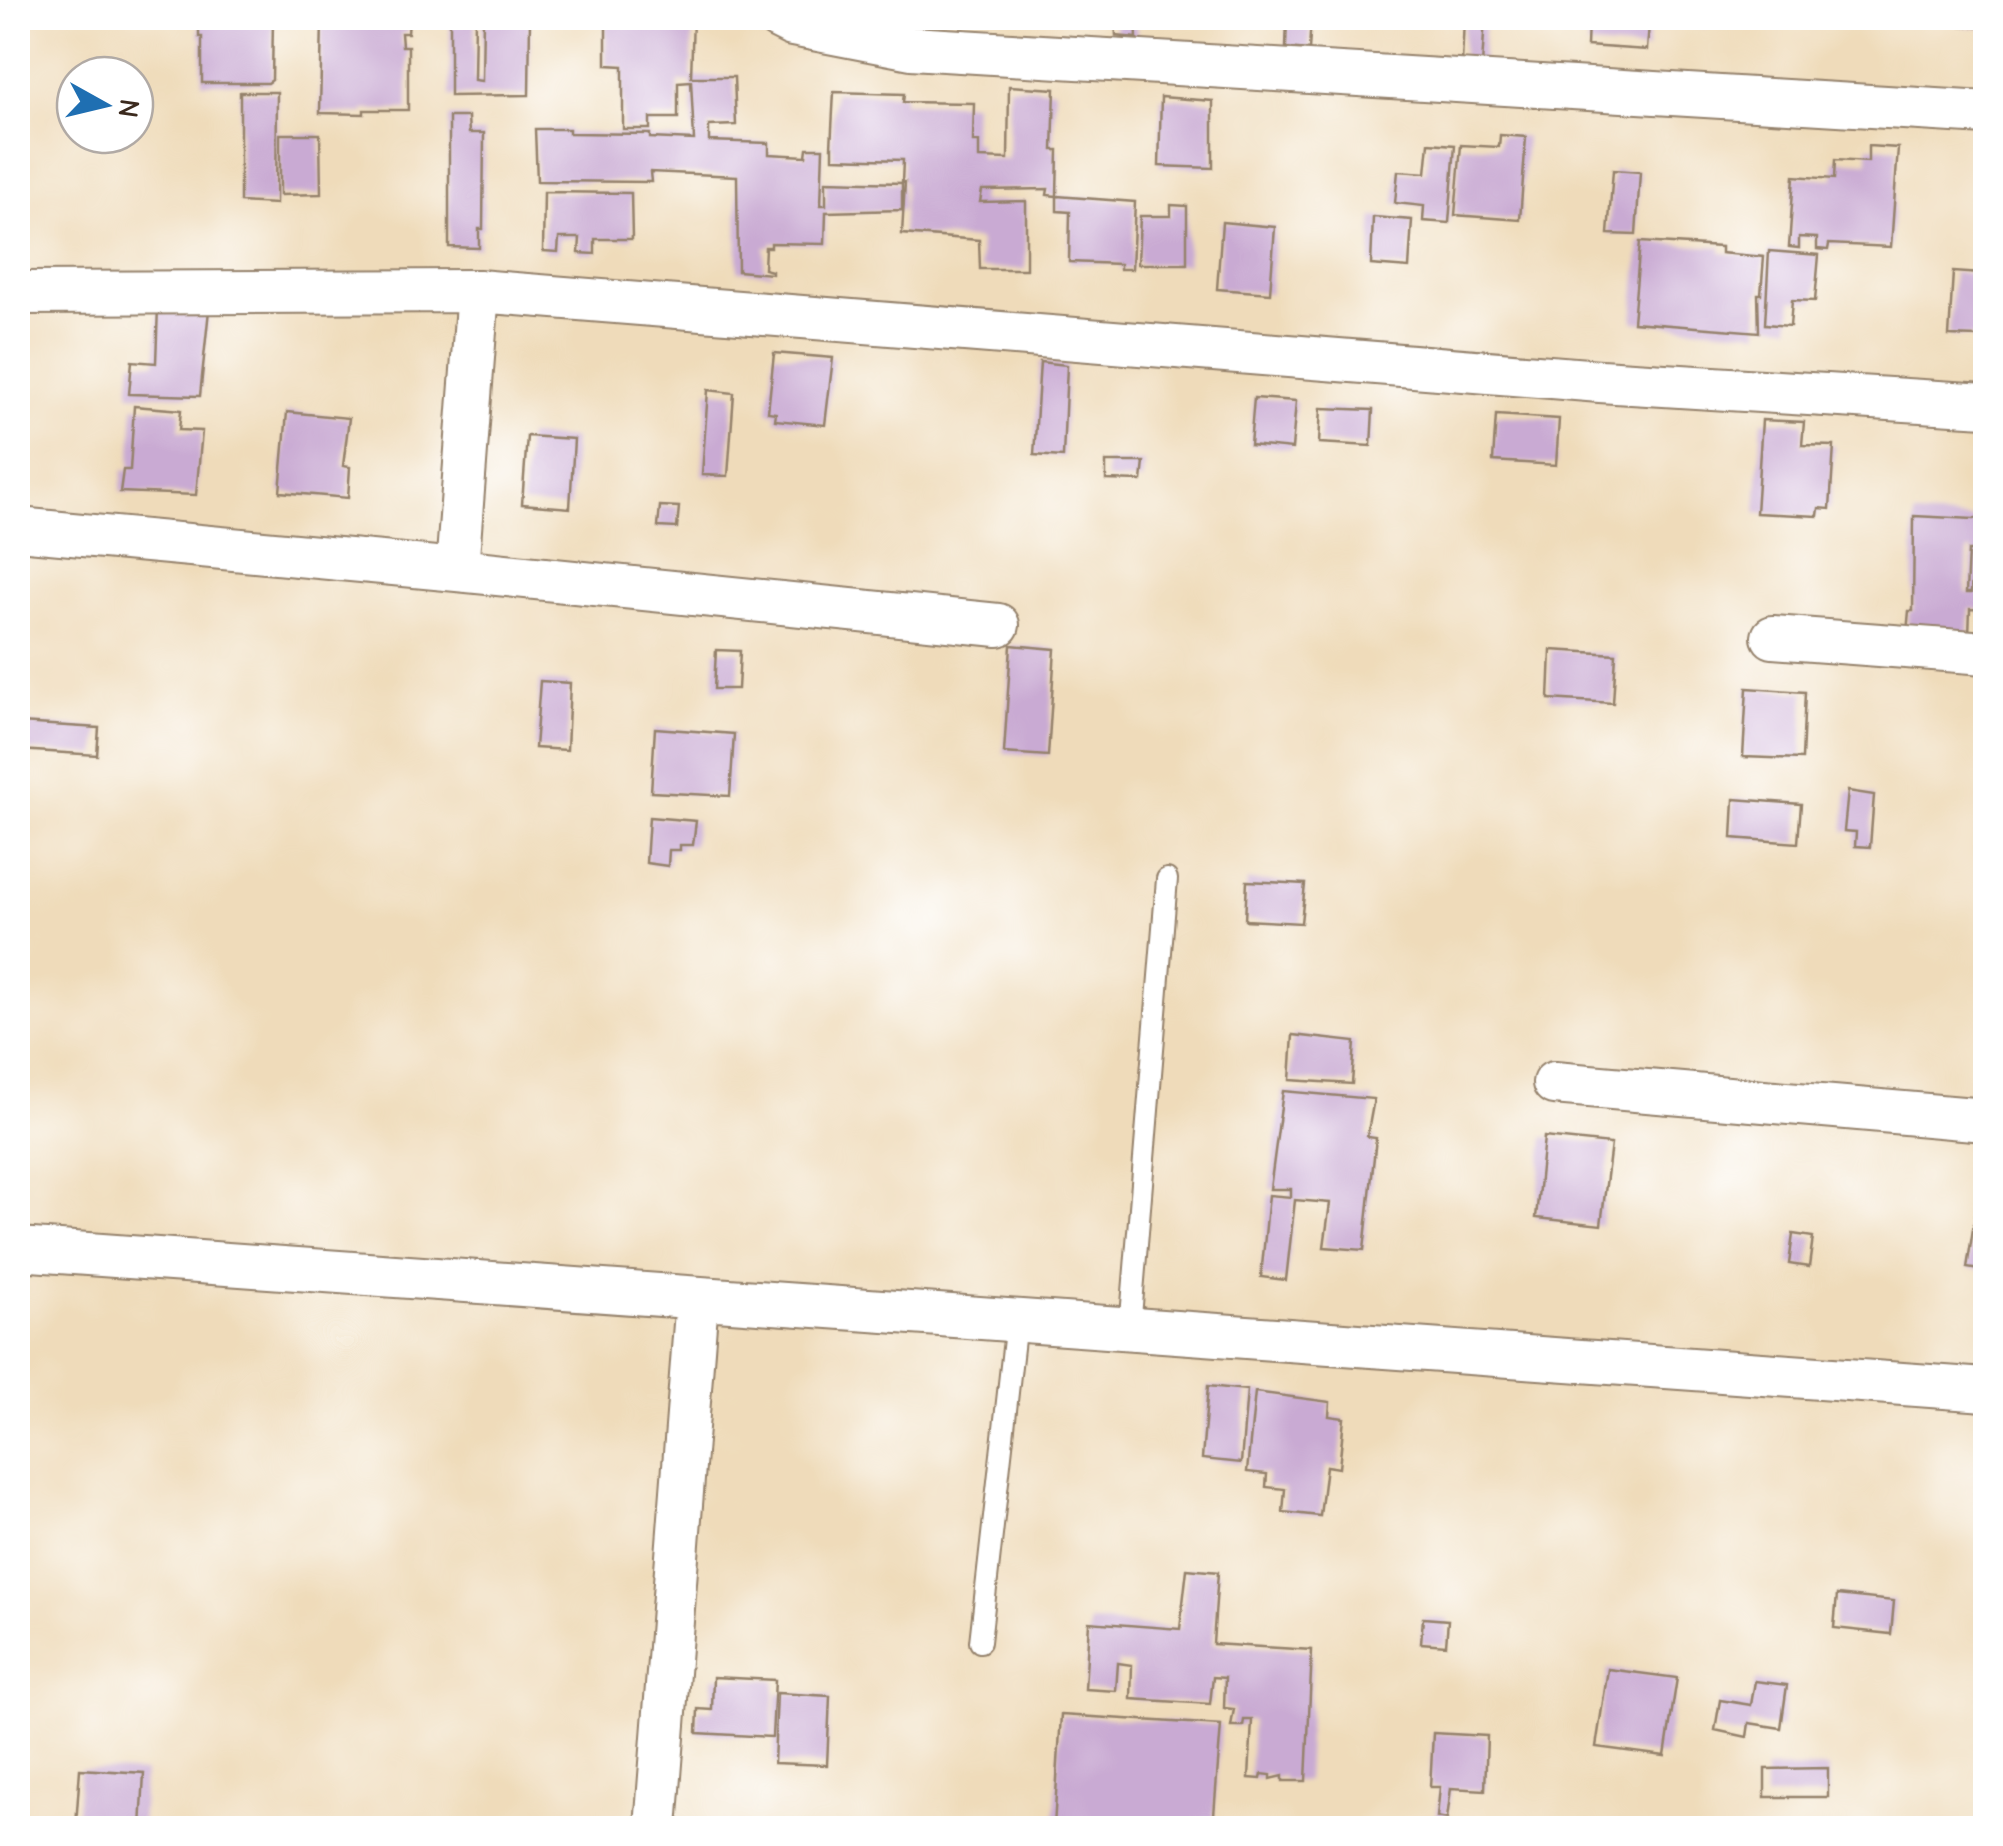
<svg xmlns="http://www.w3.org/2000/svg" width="2003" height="1846" font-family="'Comic Neue',sans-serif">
<rect width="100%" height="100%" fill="#fff"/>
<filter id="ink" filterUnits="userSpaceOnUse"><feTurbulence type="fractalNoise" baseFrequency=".01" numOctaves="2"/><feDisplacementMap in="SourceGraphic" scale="20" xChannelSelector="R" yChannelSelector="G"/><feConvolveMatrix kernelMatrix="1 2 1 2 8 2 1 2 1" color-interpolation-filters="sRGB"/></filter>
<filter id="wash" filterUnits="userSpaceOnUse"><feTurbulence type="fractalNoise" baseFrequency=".0048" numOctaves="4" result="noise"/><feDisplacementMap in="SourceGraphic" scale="40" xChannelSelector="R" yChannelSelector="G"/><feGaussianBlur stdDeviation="2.25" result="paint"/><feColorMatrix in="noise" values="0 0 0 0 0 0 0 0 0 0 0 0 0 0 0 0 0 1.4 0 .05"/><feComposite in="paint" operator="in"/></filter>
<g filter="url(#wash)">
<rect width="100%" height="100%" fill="#efdbba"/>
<g id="blocks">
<path fill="#c9aad3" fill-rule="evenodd" d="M199,18H273L272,80L268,83H202V37H199Z
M391,18H409L408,33H401L402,46H408V110H364V114L320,113L322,19H365V25H391Z
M450,18H475L474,80L482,81L483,18H530L529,95L450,96Z
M606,18H693L691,77H734L736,125L709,126V141L769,143V154L806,156L807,148H823L821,205H826V181L902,183V210L826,212L825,244L771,243V247H765L764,269L772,271V274L738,271L737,176L650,172L651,182L537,181L535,129H569V133L650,134V138L694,140L691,81L678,82V118H650V129H623V66L606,65Z
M1115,18H1136L1137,38L1116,36Z
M1287,18H1311L1309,50L1286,48Z
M1464,18H1485L1482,65L1462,63Z
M1633,18H1708L1707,27L1649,24L1647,50L1587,46L1588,21L1632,24Z
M1963,18H1986V28L1962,26Z
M1009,86L1055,89L1053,150H1058L1057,196L1047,195L1048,189L982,190L980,202L1026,201V269H980L979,240L902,234L905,182L902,183L903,160L833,158V147H831L834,92L904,94L903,102L974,103L973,142H979V158L1008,159Z
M240,92H277L276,204L240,202Z
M1161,97L1213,101V168L1159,166Z
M449,117H468L469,133H484L483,229H479V248L449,247Z
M280,134H320L321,194L280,195Z
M1500,135L1526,137L1520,220L1455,215L1461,145L1499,147Z
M1429,143L1455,145L1449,223L1423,221L1424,206L1395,203L1398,171L1426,173Z
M1868,146L1898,148L1891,247L1829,244L1828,250L1817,249V238L1799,237V248L1789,247L1794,176L1834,179L1835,160L1868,162Z
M1613,170L1640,172L1636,235L1608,234Z
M544,192L631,193L632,239H595V254L579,253L580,238H559L558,252L543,251Z
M1057,196L1135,202L1132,269H1120V264L1069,262L1070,212L1057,211Z
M1171,205L1187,206V264H1138L1140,216H1171Z
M1373,217L1412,220L1409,268L1371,265Z
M1222,222L1275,227L1270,293L1217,289Z
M1640,242L1721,247V253L1764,257L1761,294H1758L1759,332L1633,322Z
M1769,251L1819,255L1815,301L1792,300L1790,326L1765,324Z
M1953,272L1981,274L1977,337L1949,336Z
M158,306L209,310L200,396L129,394L132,361L156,363Z
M774,353L833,358L825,425L775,420L776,413L768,412Z
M1040,362L1067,365L1063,457L1034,455Z
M708,390L734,393L728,476L702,475Z
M1254,398L1296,401L1292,449L1250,445Z
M134,406L181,410L179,430L202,431L196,495L120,492L123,470H130Z
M1321,408L1373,410L1371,446L1319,443Z
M287,412L349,418L343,466L350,467L348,498L280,492Z
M1496,415L1559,419L1556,465L1493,461Z
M1762,420L1804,422L1802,445L1834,446L1830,509L1819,508L1818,516L1756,513Z
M527,436L574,439L570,508L522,504Z
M1106,462H1144L1142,481L1106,480Z
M660,506L679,507L677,528L658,527Z
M1914,516L1974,519L1986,516V610L1970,609L1969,635L1907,632L1909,611H1913ZM1968,551H1973L1971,593H1966Z
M1011,645L1055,649L1048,756L1004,753Z
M716,650L740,651L738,689H714Z
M1551,650L1616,654L1613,703L1549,699Z
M540,681L570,683L567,750L535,748Z
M1747,688L1805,692L1802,759L1743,757Z
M20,723L99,728L97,755L19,750Z
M655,728L734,734L730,796L651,792Z
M1848,791L1874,795L1870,847L1855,846L1856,832L1844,831Z
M1734,799L1801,804L1798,843L1732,838Z
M649,817L696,821L693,845H680V850H669L668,866L646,863Z
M1247,881L1305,884L1301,923L1245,920Z
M1293,1035L1355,1042L1352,1084L1290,1080Z
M1283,1091L1374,1099L1367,1137L1376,1138L1364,1250L1324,1247L1330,1203L1295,1200L1286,1280L1261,1277L1269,1195L1291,1197V1189H1270Z
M1544,1137L1611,1144L1601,1225L1536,1218Z
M1983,1164H1986V1271L1967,1268Z
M1793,1234L1813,1237L1809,1267L1789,1264Z
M1208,1386L1247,1390L1241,1463L1202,1459Z
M1255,1392L1330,1402L1329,1416L1344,1418L1339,1468L1326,1466L1320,1516L1283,1512L1285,1489L1266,1487L1267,1474L1247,1472Z
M1187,1569L1218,1572L1213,1644L1312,1650L1306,1781H1283V1776L1271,1779V1775L1262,1774L1261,1779L1249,1778L1252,1720H1244L1243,1726H1231L1234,1709L1224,1708L1225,1678L1213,1677L1210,1704L1131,1699L1132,1665L1118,1663L1116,1691L1085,1689L1089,1622L1180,1629Z
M1837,1595L1894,1601L1891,1634L1834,1628Z
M1423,1618L1448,1620L1446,1645L1421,1643Z
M1608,1669L1677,1678L1665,1756L1596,1747Z
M713,1677L775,1680L772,1737L697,1733L698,1709L712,1710Z
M1755,1681L1787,1685L1781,1728L1749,1723L1747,1737L1715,1730L1720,1700L1751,1705Z
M777,1693L830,1696L827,1765L774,1763Z
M1061,1715L1221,1725L1213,1828L1054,1827Z
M1433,1733L1487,1736L1485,1790L1451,1788L1447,1819L1437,1817L1440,1787H1430Z
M1828,1768V1797H1765V1769Z
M80,1769L144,1773L141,1828L76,1825Z"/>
</g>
</g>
<g filter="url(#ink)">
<use href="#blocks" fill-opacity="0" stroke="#95826c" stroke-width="2.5"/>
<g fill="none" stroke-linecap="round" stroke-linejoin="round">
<g stroke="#95826c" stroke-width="24">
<path id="service" d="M1130,1329L1167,879
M980,1642L1016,1321"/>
</g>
<g stroke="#95826c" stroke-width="46">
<path id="minor" d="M778,18L792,25L911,48L1986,113
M18,293L478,291L1600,381L1986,405
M18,529L457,570L998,625
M457,570L478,291
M1773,637L1986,653
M1554,1083L1986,1120
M18,1249L1986,1390
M656,1828L697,1298"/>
</g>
<use href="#service" stroke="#fff" stroke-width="20"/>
<use href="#minor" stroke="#fff" stroke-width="42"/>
</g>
</g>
<rect width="2003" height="1846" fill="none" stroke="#fff" stroke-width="60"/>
<g transform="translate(105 105) rotate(98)"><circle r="48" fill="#ffffff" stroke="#b1aaa5" stroke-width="2.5"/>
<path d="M0-8L18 38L0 25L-18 38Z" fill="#1f6fb2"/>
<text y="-15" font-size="28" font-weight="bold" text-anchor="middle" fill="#3b2a1e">N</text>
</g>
</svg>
